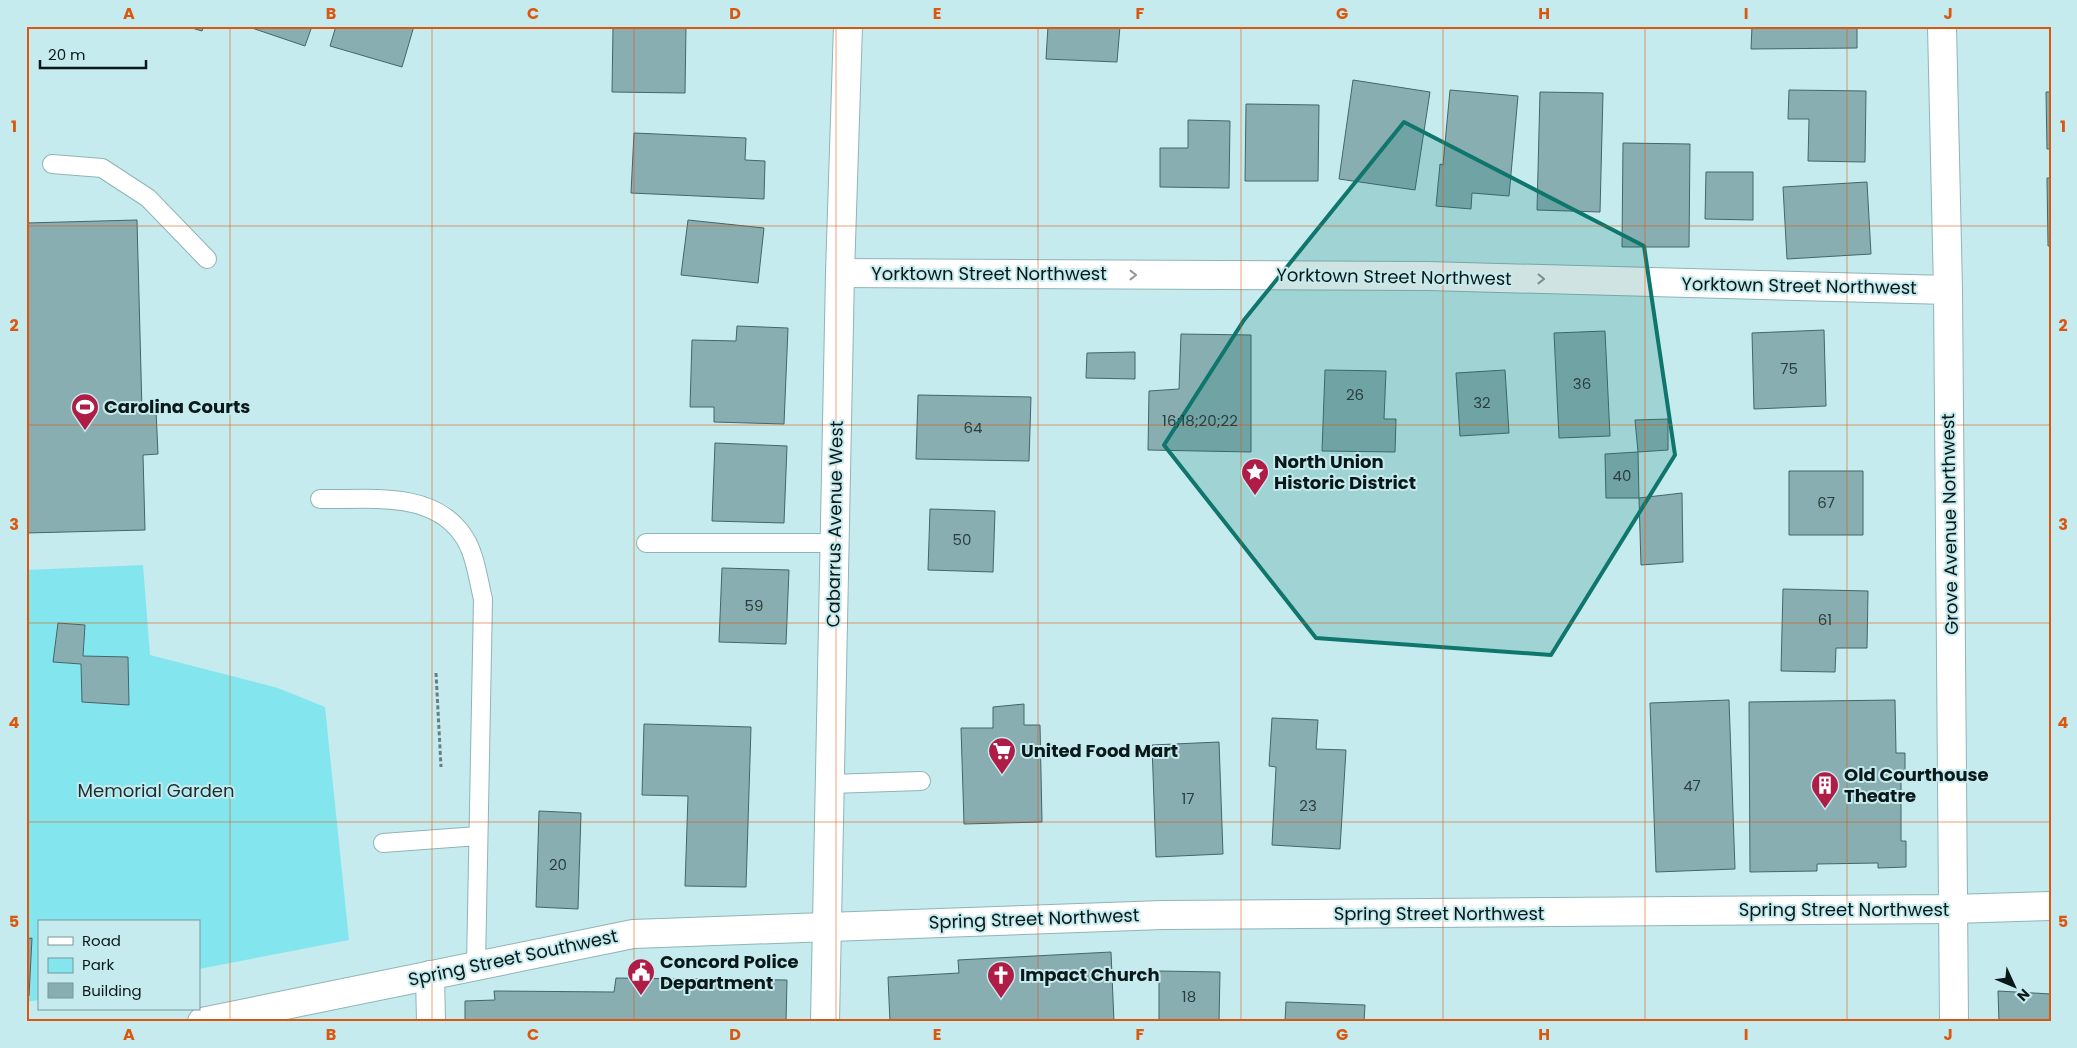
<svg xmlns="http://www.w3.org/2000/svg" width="2077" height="1048" font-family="Poppins,sans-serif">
<rect width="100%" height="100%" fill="#c5ebee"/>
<path fill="#83e6ee" d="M143,565L150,655L278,688L325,707L349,940L199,969V922H39V1000L26,1002V570Z"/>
<path fill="#89aeb1" stroke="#436669" d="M185,26H204L202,31Z
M246,26H312L305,46Z
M336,26H414L402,67L330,46Z
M613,26H686L685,93L612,92Z
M1048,26H1120L1117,62L1046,59Z
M1752,26H1857V48L1751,49Z
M1353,80L1430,92L1415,190L1339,179Z
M1450,90L1518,96L1509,196L1472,193L1471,209L1436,206L1440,164L1443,165Z
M1789,90L1866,91L1865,162L1808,161L1809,119H1788Z
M1540,92L1603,93L1600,212L1537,210Z
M2046,92H2051V149H2047Z
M1246,104L1319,105L1318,181H1245Z
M1188,120L1230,121L1229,188L1160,187V148H1188Z
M634,133L746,138L745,160L765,161L764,199L631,193Z
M1623,143L1690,144L1689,247H1622Z
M1706,172H1753V220L1705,219Z
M2047,178H2051V246H2048Z
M1867,182L1871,254L1787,259L1783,187Z
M137,220L142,411L156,410L158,454L143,455L145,530L26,533V223Z
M688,220L764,228L758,283L681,275Z
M737,326L788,328L784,424L714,422V407H690L692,340L736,341Z
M1824,330L1826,406L1754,409L1752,333Z
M1605,331L1610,436L1559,438L1554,333Z
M1181,334L1251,335V452L1148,450L1149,391L1179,389Z
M1135,352V379L1086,378L1087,353Z
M1325,370L1386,371L1384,419H1396L1395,452L1322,451Z
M1505,370L1509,433L1460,436L1456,373Z
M918,395L1031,397L1029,461L916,459Z
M1668,419V450L1638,452L1635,420Z
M715,443L787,446L784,523L712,521Z
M1638,452L1639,498H1606L1605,454Z
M1789,471H1863V535H1789Z
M1682,493L1683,562L1641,565L1639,498Z
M930,509L995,511L993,572L928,570Z
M722,568L789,570L786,644L719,642Z
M1783,589L1868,591L1867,648H1836L1835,672L1781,671Z
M58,623L85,625L83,656L128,657L129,705L82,702L81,664L53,662Z
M1729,700L1735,869L1656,872L1650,703Z
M1895,700L1896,753H1905V776H1901V841H1906V867L1878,868V863L1817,864V871L1750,872L1749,702Z
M1024,704V725H1040L1042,822L964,824L961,728H993V707Z
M1272,718L1318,720L1316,749L1346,750L1340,849L1272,845L1276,767L1269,766Z
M644,724L751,727L746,887L685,886L688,796L642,795Z
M1219,742L1223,854L1156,857L1152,745Z
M539,811L581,813L578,909L536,907Z
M32,938L29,996L26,997V939Z
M1111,952L1114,1022H890L888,977L959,973L958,960Z
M1159,971L1220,972L1219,1022H1159Z
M616,978L787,980L786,1022H465V1001L495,1000L494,991L614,992Z
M1998,991L2051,994V1022H1999Z
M1286,1002L1365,1005L1364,1022H1285Z"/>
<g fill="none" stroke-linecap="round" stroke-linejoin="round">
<g stroke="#8fb4b7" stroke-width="20">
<path id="service" d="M52,164L102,168L148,198L207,259
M320,499C367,500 431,490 462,534C475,551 478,579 483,599L476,966
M646,543H834
M830,784L921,781
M383,843L478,836"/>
</g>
<g stroke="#8fb4b7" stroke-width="30">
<path id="minor" d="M1942,26L1948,290L1954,1022
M840,273L1427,276L1948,290
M430,975L431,1022"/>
</g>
<g stroke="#8fb4b7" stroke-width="30">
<path id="tertiary" d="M202,1022L633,934L1163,915L1953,909L2051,906"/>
</g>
<g stroke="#8fb4b7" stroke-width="30">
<path id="secondary" d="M825,1022L840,273L848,26"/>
</g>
<path stroke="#668082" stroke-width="3" stroke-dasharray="4 2.5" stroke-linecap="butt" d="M436,673L441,767"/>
<use href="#service" stroke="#fff" stroke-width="18"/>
<use href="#minor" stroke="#fff" stroke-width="28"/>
<use href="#tertiary" stroke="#fff" stroke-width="28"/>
<use href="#secondary" stroke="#fff" stroke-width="28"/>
</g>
<defs><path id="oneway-chevron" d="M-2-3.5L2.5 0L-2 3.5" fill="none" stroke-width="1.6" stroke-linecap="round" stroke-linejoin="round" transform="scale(1.25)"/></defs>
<g stroke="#919798">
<use href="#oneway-chevron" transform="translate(1133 275)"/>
<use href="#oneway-chevron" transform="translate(1541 279) rotate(1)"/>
</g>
<path fill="#0f766e" fill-opacity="0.2" stroke="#0f766e" stroke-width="4" stroke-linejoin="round" d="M1404,122L1644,246L1675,455L1551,655L1316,638L1164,445L1244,320Z"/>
<path fill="none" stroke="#dd560d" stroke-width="1" stroke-opacity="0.55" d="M230,26V1022M432,26V1022M634,26V1022M836,26V1022M1038,26V1022M1241,26V1022M1443,26V1022M1645,26V1022M1847,26V1022M26,226H2051M26,425H2051M26,623H2051M26,822H2051"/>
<defs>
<g id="stadium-pin" transform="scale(1.4375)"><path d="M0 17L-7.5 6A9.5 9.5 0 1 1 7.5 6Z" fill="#af1c45" stroke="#c5ebee"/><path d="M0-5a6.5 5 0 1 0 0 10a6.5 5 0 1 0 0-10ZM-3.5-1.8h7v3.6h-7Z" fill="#fff"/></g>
<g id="sight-pin" transform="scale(1.4375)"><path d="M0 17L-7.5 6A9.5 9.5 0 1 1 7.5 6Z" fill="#af1c45" stroke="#c5ebee"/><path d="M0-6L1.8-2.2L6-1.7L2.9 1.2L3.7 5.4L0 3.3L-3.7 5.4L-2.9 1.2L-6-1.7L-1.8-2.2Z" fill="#fff"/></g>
<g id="supermarket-pin" transform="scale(1.4375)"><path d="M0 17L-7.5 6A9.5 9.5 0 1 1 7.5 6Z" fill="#af1c45" stroke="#c5ebee"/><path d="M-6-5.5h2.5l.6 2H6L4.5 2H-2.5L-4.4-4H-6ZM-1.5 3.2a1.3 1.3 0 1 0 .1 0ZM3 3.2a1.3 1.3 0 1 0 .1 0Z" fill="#fff"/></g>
<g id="building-pin" transform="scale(1.4375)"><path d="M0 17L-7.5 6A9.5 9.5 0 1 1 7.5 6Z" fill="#af1c45" stroke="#c5ebee"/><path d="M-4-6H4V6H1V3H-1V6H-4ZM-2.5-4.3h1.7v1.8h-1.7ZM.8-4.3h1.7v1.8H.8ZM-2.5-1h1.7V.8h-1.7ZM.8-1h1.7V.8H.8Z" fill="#fff"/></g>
<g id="civic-pin" transform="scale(1.4375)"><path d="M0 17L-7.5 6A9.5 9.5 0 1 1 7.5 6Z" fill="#af1c45" stroke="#c5ebee"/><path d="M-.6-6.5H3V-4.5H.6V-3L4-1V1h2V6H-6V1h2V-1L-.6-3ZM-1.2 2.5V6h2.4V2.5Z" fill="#fff"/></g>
<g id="church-pin" transform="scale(1.4375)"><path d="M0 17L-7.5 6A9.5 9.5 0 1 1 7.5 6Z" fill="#af1c45" stroke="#c5ebee"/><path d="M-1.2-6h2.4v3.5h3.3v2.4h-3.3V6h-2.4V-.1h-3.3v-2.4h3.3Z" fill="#fff"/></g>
</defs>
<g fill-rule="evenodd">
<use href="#stadium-pin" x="85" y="407"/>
<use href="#sight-pin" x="1255" y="472"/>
<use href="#supermarket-pin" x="1002" y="751"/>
<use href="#building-pin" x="1825" y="785"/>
<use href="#civic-pin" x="641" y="972"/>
<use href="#church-pin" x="1001" y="975"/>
</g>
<g text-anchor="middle" stroke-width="4" stroke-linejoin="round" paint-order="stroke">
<g font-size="15" fill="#2a3e3f">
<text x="1789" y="374">75</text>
<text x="1582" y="389">36</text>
<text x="1355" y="400">26</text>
<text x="1482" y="408">32</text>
<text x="1200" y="426">16;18;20;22</text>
<text x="973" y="433">64</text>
<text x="1622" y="481">40</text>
<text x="1826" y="508">67</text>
<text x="962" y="545">50</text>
<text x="754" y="611">59</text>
<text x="1825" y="625">61</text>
<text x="1692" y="791">47</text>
<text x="1188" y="804">17</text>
<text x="1308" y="811">23</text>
<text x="558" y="870">20</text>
<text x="1189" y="1002">18</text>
</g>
<g font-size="18" fill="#0a1819" stroke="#c5ebee">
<text x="989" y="280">Yorktown Street Northwest</text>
<text transform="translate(1394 277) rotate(1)" y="6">Yorktown Street Northwest</text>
<text transform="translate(1799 286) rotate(1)" y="6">Yorktown Street Northwest</text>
<text transform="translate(835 524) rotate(-89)" y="6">Cabarrus Avenue West</text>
<text transform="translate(1950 524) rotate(-91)" y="6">Grove Avenue Northwest</text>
<text x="1844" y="916">Spring Street Northwest</text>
<text x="1439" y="920">Spring Street Northwest</text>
<text transform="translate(1034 919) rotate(-2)" y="6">Spring Street Northwest</text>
<text transform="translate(513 958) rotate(-12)" y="6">Spring Street Southwest</text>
</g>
<g font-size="18" font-weight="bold" fill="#0a1819" stroke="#c5ebee" text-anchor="start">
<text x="104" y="413">Carolina Courts</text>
<text x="1274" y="468">North Union<tspan x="1274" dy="21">Historic District</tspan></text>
<text x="1021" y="757">United Food Mart</text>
<text x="1844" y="781">Old Courthouse<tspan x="1844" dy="21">Theatre</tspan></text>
<text x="660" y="968">Concord Police<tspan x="660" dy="21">Department</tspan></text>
<text x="1020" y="981">Impact Church</text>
</g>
<g font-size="18" fill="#192e30" stroke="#c5ebee">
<text x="156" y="797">Memorial Garden</text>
</g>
</g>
<rect width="2077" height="1048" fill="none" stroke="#c5ebee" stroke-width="55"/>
<rect x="38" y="920" width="162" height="90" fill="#c5ebee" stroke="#7a9799"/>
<rect x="48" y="937" width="25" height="8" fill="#ffffff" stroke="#7a9799"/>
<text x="82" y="946" font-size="15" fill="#0a1819">Road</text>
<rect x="48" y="958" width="25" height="15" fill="#83e6ee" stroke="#7a9799"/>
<text x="82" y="970" font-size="15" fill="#0a1819">Park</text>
<rect x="48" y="983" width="25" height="15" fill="#89aeb1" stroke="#7a9799"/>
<text x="82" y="996" font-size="15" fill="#0a1819">Building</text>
<g transform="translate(2014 986) rotate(134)" stroke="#c5ebee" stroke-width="4" paint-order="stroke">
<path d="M0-4L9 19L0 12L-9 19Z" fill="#0a1819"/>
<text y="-8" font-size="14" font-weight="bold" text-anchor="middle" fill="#0a1819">N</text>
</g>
<path d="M40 60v8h106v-8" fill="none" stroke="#0a1819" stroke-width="2.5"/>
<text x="48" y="60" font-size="15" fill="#0a1819" stroke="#c5ebee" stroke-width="4" paint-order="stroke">20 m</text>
<rect x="28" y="28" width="2022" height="992" fill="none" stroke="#dd560d" stroke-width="2"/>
<g font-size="16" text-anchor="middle" font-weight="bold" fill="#dd560d">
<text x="129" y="19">A</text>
<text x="331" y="19">B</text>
<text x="533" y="19">C</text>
<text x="735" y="19">D</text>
<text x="937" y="19">E</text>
<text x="1140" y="19">F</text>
<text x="1342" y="19">G</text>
<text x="1544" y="19">H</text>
<text x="1746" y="19">I</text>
<text x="1948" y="19">J</text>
<text x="14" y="132">1</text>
<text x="2063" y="132">1</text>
<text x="14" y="331">2</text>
<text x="2063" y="331">2</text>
<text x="14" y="530">3</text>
<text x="2063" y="530">3</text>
<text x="14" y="728">4</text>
<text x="2063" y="728">4</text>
<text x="14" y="927">5</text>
<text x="2063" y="927">5</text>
<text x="129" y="1040">A</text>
<text x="331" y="1040">B</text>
<text x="533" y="1040">C</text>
<text x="735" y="1040">D</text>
<text x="937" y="1040">E</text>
<text x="1140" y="1040">F</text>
<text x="1342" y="1040">G</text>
<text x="1544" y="1040">H</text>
<text x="1746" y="1040">I</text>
<text x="1948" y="1040">J</text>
</g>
</svg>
